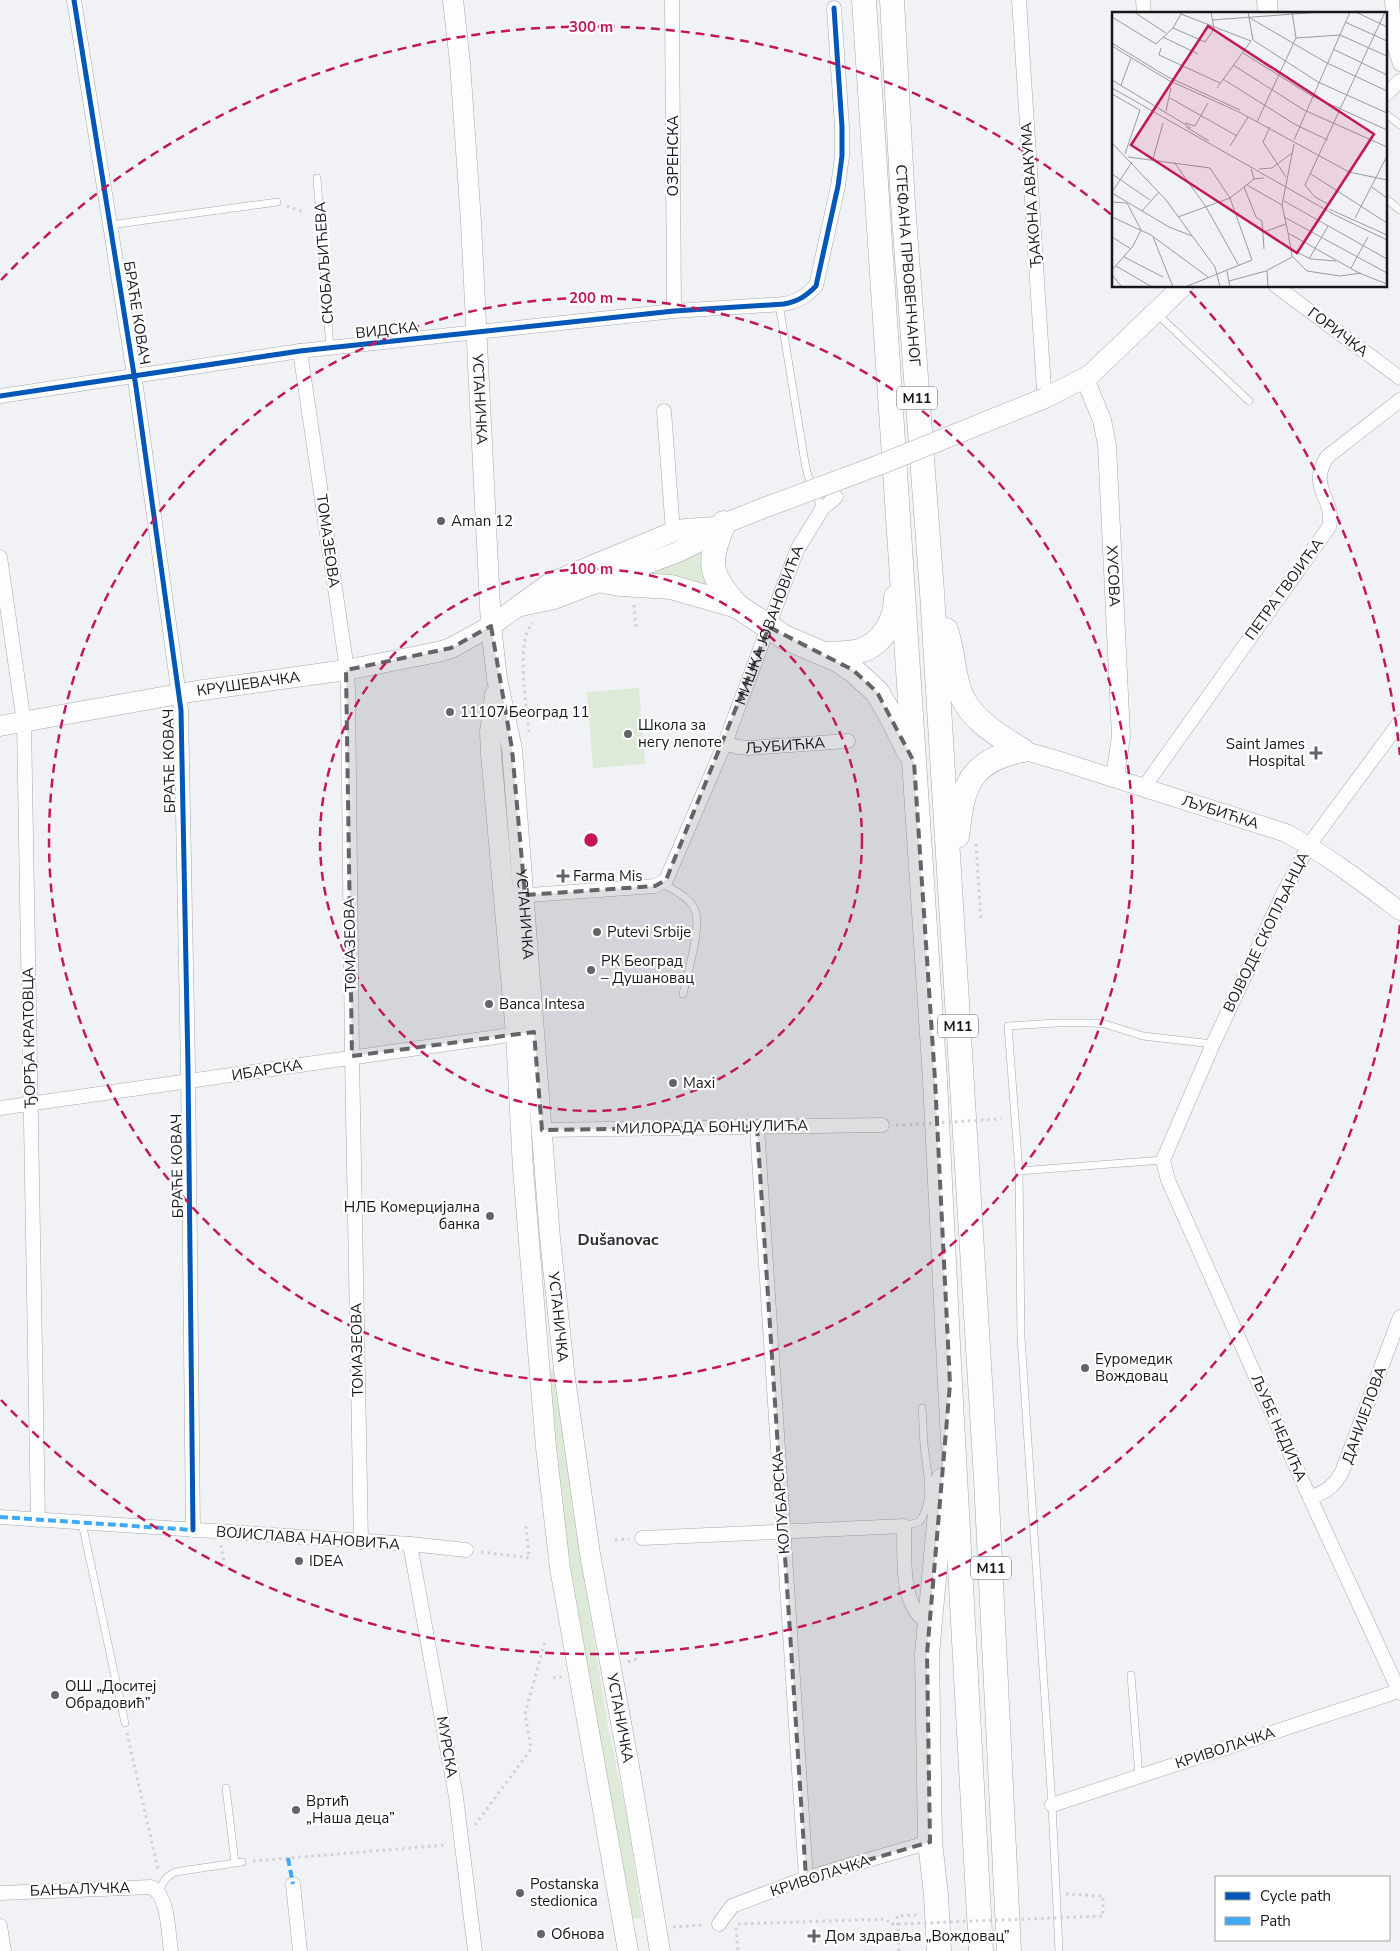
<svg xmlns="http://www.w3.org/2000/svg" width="1400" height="1951" font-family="'Nunito Sans',sans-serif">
<rect width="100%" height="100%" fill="#f1f2f6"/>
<path fill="#deead8" d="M705,549L708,585L638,575Z
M639,688L645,764L593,768L587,692Z
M554,1370L574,1517L608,1726L628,1822L642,1918L633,1919L576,1606L563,1517L550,1371Z"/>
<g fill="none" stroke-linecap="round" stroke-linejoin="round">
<g stroke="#a8a8ab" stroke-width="8">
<path id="service" d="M1386,114L1400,125
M317,178L330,348
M1386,199L1400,210
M110,225L277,202
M779,304L805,463L808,476L822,509
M1156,313L1249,401
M662,883C673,890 690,897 695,910C702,925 687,976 683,994
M1019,1171L1163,1160
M82,1523L125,1723
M904,1526L919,1522C936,1501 926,1468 924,1444C923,1432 923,1420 922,1408
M1131,1675L1139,1777
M226,1788L235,1863
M158,1891L167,1877L175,1872L242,1862
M1059,1951L1052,1805L1021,1337L1019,1171L1008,1026L1057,1023H1094L1105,1024L1143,1036L1213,1044"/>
</g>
<g stroke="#a8a8ab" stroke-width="15">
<g id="minor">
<path d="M74,0L136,387L181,710L188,1067L193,1530"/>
<path d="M672,0L674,311"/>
<path d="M1019,0L1044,389"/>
<path d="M1143,0L1144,14"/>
<path d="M1392,0L1395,48L1400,64"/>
<path d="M1386,94L1400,81"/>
<path d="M1276,286L1400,378"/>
<path d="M300,351L345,656L348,689L352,1056L361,1542"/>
<path d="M0,396L300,351L674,311L784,304C799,301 806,296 816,286L838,186L842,156V127L834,8"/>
<path d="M664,411L673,532"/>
<path d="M0,557L24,723L38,1520"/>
<path d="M1400,722L1309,845L1284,892L1213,1044L1163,1160L1168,1180L1310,1498L1400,1693"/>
<path id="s1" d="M725,743L738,747L749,748L848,741"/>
<path d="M1144,787L1329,527C1336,498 1307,489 1327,457L1400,400"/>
<path id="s2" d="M515,896L655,886L666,880L725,743L797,550L822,509L836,497"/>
<path d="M0,1108L524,1033"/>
<path d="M757,1127L806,1878"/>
<path d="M542,1130L882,1125"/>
<path d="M1310,1498C1326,1491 1333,1488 1342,1472L1400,1317"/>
<path d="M0,1517L410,1544L466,1550"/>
<path d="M642,1538L904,1526C905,1555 899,1608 929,1623"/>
<path d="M410,1544L456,1797L475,1951"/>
<path d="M1052,1805L1399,1691"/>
<path d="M293,1884L300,1951"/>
<path d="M0,1893L151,1887C169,1895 168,1934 171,1951"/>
<path d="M719,1924L732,1906L806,1878L930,1842"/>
<path d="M0,1926L4,1951"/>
</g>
</g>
<g stroke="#a8a8ab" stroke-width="19">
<g id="tertiary">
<path id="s3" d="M1085,379L1102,420L1107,445L1121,736L1115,778"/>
<path id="s4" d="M1022,750L1060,761L1286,833C1327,855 1363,883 1400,911"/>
</g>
</g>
<g stroke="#a8a8ab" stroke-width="21">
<g id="secondary">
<path id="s5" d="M453,0L460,63L471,222L491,626L497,679L512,749L550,1238L565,1379L590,1554L629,1766L660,1951"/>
<path d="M1267,0L1268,14"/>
<path d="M1045,398L1090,375L1183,286"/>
<path d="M521,606L554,599L678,552L702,540L716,527"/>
<path d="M495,695L490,732L491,754L516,1033L523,1169L546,1447L560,1568L628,1951"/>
<path id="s6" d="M0,726L196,691L346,670L438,652L451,648L491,626L550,583L673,532L685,529L716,527L761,509"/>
</g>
</g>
<g stroke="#a8a8ab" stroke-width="25">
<g id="trunk">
<path d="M864,0L935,1080L950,1384L981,1951"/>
<path id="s7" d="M892,0L903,204L932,592L986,1479L1009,1951"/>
<path d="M724,523C707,564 709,573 737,606"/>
<path d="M603,581L620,584L671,587L737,606L784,637L838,660L853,670L877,692L890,714L909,752"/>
<path d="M946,630C952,648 953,668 958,686C966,717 997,735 1022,750"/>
<path d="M824,654C836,653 848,654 859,651C882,645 896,620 896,597"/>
<path d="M957,836C963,786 968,762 1022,750"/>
<path d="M939,1951L936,1895L930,1842L927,1654L943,1480"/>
</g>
</g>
<path stroke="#d1d1d1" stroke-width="3" stroke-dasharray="2.5 4" stroke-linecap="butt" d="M287,206L304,212
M634,605L636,627
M529,732C527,710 515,637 533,623
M976,844L981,921
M896,1125H903
M526,1526L529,1555
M615,1540L629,1539
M221,1545L225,1567
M481,1552L530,1558
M628,1662L639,1658
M553,1678L562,1677
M127,1733L158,1869
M475,1825L531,1749L525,1714L545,1641
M253,1861L446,1845
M1066,1894L1103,1896V1916
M738,1924L886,1919L890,1924H898
M673,1927L704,1925
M736,1928L738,1951
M899,1951L897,1916L917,1915"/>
<use href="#service" stroke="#fdfdfe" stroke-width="7"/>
<use href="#minor" stroke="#fdfdfe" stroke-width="14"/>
<use href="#tertiary" stroke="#fdfdfe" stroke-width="18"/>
<use href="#secondary" stroke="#fdfdfe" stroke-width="20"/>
<use href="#trunk" stroke="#fdfdfe" stroke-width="24"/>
<g stroke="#a8a8ab" stroke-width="21" stroke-linecap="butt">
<path id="secondary-bridge" d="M761,509L879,465L1045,398"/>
</g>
<path stroke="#d1d1d1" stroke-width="3" stroke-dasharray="2.5 4" stroke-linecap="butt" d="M903,1125L1001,1119
M898,1924L1103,1916"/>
<use href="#secondary-bridge" stroke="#fdfdfe" stroke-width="20"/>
<path stroke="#3fa9f5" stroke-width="4" stroke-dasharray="8 4" stroke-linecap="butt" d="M0,1517L193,1530
M288,1858L293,1884"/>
<g stroke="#fff" stroke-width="8">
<path id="cycleway" d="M74,0L136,387L181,710L188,1067L193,1530
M0,396L300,351L674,311L784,304C799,301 806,296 816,286L838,186L842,156V127L834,8"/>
</g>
<use href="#cycleway" stroke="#0057b8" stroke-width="5"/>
</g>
<path fill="#636468" fill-opacity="0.2" stroke="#636468" stroke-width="4" stroke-dasharray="10 6" stroke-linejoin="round" d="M491,626L512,749L525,895L655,886L666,880L769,627L853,670L877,692L914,762L935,1080L950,1384L927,1654L930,1842L806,1878L757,1127L542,1130L534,1032L352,1056L346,670L451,648Z"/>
<g fill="none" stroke="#c2185b" stroke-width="2.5" stroke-dasharray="9 6">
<circle cx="591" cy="840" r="271"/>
<circle cx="591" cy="840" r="542"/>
<path d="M1400 925A813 813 0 0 1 1 1400M1 280A813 813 0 0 1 1114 217M1190 291A813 813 0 0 1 1400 755"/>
</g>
<g fill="#636468" stroke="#fff" stroke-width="2">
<circle cx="441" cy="521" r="5"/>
<circle cx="450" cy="712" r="5"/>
<circle cx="628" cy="734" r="5"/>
<path d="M1313.5 745.5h5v5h5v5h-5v5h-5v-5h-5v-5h5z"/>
<path d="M560.5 868.5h5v5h5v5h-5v5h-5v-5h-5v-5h5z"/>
<circle cx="597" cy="932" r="5"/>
<circle cx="591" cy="970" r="5"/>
<circle cx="489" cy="1004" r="5"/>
<circle cx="673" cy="1083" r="5"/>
<circle cx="490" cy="1216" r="5"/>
<circle cx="1085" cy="1368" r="5"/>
<circle cx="299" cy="1561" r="5"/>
<circle cx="55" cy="1695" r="5"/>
<circle cx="296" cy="1810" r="5"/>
<circle cx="520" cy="1893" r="5"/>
<circle cx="541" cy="1934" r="5"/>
<path d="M811.5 1928.5h5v5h5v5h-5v5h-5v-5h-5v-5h5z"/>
</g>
<g text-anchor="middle" stroke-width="4.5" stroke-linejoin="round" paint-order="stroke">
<g fill="#fff" stroke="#5d5d5f" stroke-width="1">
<rect x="897" y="386.5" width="40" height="23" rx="4"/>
<rect x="938" y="1014.5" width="40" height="23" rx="4"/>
<rect x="971" y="1556.5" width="40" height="23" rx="4"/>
</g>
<g font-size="14" font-weight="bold" fill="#17181b">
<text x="917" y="403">M11</text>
<text x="958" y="1031">M11</text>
<text x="991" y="1573">M11</text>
</g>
<g font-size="15" fill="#17181b" stroke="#fff">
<text transform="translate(673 156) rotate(-90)" y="5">ОЗРЕНСКА</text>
<text transform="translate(1031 195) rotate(-94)" y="5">ЂАКОНА АВАКУМА</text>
<text transform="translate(324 263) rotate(-94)" y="5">СКОБАЉИЋЕВА</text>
<text dy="5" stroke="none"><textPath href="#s7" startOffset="266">СТЕФАНА ПРВОВЕНЧАНОГ</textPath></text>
<text transform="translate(137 313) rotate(81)" y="5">БРАЋЕ КОВАЧ</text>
<text transform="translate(387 330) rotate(-6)" y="5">ВИДСКА</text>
<text transform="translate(1338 332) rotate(37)" y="5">ГОРИЧКА</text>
<text dy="5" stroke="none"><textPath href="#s5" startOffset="400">УСТАНИЧКА</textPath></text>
<text transform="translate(328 541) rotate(82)" y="5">ТОМАЗЕОВА</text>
<text dy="5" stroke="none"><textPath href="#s3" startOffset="201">ХУСОВА</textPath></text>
<text transform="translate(1284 589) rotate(-54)" y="5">ПЕТРА ГВОЈИЋА</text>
<text dy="5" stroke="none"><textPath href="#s2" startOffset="428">МИШКА ЈОВАНОВИЋА</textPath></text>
<text dy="5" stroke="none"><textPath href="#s6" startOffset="252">КРУШЕВАЧКА</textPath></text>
<text dy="5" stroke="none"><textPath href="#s1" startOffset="61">ЉУБИЋКА</textPath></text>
<text transform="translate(169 761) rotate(-91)" y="5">БРАЋЕ КОВАЧ</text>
<text dy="5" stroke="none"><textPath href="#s4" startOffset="208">ЉУБИЋКА</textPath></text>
<text dy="5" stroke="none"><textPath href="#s5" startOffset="918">УСТАНИЧКА</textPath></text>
<text transform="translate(1266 932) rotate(-64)" y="5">ВОЈВОДЕ СКОПЉАНЦА</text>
<text transform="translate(350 945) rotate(-91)" y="5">ТОМАЗЕОВА</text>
<text transform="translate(29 1038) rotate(-91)" y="5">ЂОРЂА КРАТОВЦА</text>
<text transform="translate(267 1070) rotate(-9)" y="5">ИБАРСКА</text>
<text transform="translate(712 1127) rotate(-1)" y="5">МИЛОРАДА БОНЏУЛИЋА</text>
<text transform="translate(177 1166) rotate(-91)" y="5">БРАЋЕ КОВАЧ</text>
<text dy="5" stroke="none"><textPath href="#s5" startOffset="1322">УСТАНИЧКА</textPath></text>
<text transform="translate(357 1350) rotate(-91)" y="5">ТОМАЗЕОВА</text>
<text transform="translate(1364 1415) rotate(-70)" y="5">ДАНИЈЕЛОВА</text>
<text transform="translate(1279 1428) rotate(66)" y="5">ЉУБЕ НЕДИЋА</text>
<text transform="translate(781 1503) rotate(-94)" y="5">КОЛУБАРСКА</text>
<text transform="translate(308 1538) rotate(4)" y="5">ВОЈИСЛАВА НАНОВИЋА</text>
<text dy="5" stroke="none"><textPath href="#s5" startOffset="1728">УСТАНИЧКА</textPath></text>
<text transform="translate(447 1747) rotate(80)" y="5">МУРСКА</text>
<text transform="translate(1225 1748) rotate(-18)" y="5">КРИВОЛАЧКА</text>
<text transform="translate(820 1876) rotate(-18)" y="5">КРИВОЛАЧКА</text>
<text transform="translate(80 1889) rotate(-2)" y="5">БАЊАЛУЧКА</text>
</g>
<g font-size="15" fill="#17181b" stroke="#fff" text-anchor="start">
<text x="451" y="526">Aman 12</text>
<text x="460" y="717">11107 Београд 11</text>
<text x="638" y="730">Школа за<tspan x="638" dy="17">негу лепоте</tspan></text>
<text x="1305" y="749" text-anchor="end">Saint James<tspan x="1305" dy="17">Hospital</tspan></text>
<text x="573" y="881">Farma Mis</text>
<text x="607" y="937">Putevi Srbije</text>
<text x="601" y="966">РК Београд<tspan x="601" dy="17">– Душановац</tspan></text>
<text x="499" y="1009">Banca Intesa</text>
<text x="683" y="1088">Maxi</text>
<text x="480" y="1212" text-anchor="end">НЛБ Комерцијална<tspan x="480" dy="17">банка</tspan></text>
<text x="1095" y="1364">Еуромедик<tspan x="1095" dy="17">Вождовац</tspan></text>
<text x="309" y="1566">IDEA</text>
<text x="65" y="1691">ОШ „Доситеј<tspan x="65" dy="17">Обрадовић”</tspan></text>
<text x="306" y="1806">Вртић<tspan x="306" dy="17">„Наша деца”</tspan></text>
<text x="530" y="1889">Postanska<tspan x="530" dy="17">stedionica</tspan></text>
<text x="551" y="1939">Обнова</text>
<text x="825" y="1941">Дом здравља „Вождовац”</text>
</g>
<g font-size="16" font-weight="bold" fill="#2a2c31" stroke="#fff">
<text x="618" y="1245">Dušanovac</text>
</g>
</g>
<g transform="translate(1112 12)">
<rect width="275" height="275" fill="#f1f2f6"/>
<path fill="none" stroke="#9a9b9e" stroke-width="1" d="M22,0L54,21M136,0L141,28L206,70M244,0L275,15M69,2L139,29L105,76M0,5L44,32L61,16L70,0M138,6L215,51M100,8L209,0M233,10L275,29M61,16L93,30L102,17L99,0M51,25L86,42M184,26L228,23L275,44M0,31L54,64L128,98M0,34L56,68L127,100L237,160L275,168M49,36L47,43L108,71M221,37L275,63M131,41L200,84L275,118M215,51L275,79M121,53L192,98L275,135M111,67L184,113L216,128M0,68L79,116M206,70L275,101M9,73L19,46M0,76L223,203L275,228M0,82L28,98L13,142M58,86L125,124M54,99L59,76M145,110L184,26L180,0M73,111L83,114L96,91M74,115L97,129M158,115L151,130L174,165M182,128L238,0M0,131L54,188L103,255L108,275M182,132L170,193L176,221L247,261L275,272M118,134L136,105M16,145L98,156L118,186L140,248L73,275M41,147L51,111M62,150L94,195L127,254M139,157L142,167L152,166M147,157L160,156L180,141M0,162L38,188M199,162L275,211M135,173L170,193M132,175L144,205L150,209L152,237M260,175L275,186M0,180L20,150M0,181L57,215L80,224M172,189L275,247M0,190L15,191L29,218L21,234L0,258M216,192L203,185L193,173L273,0M217,197L275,223M30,199L47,180M0,205L39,223L96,265M66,205L118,186L142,167M172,205L275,261M243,206L275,144M152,220L174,212M176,221L180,244L195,259L228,264L249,261M0,225L19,237M41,225L61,275M178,237L199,247L224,249M12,245L51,265M197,247L216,214M4,254L40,275M239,256L256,225M115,259L118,275M155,259L156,275M0,263L10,275M117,269L154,259L180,245"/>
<path fill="#c2185b" fill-opacity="0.15" stroke="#c2185b" stroke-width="2.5" d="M96,14L262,122L185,241L19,133Z"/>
<rect width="275" height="275" fill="none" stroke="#17181b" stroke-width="2.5"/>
</g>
<circle cx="591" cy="840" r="8" fill="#c2185b" stroke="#fff" stroke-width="2.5"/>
<g font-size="15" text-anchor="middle" font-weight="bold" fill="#c2185b" stroke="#fff" stroke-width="4.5" stroke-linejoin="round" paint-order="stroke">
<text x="591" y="32">300 m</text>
<text x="591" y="303">200 m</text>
<text x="591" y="574">100 m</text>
</g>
<rect x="1215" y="1876" width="175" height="65" fill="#ffffff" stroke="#a2a3a4"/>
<rect x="1225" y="1892" width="25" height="8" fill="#0057b8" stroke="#a2a3a4"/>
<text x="1260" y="1901" font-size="15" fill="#17181b">Cycle path</text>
<rect x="1225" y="1917" width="25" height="8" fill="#3fa9f5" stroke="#a2a3a4"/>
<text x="1260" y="1926" font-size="15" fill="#17181b">Path</text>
</svg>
